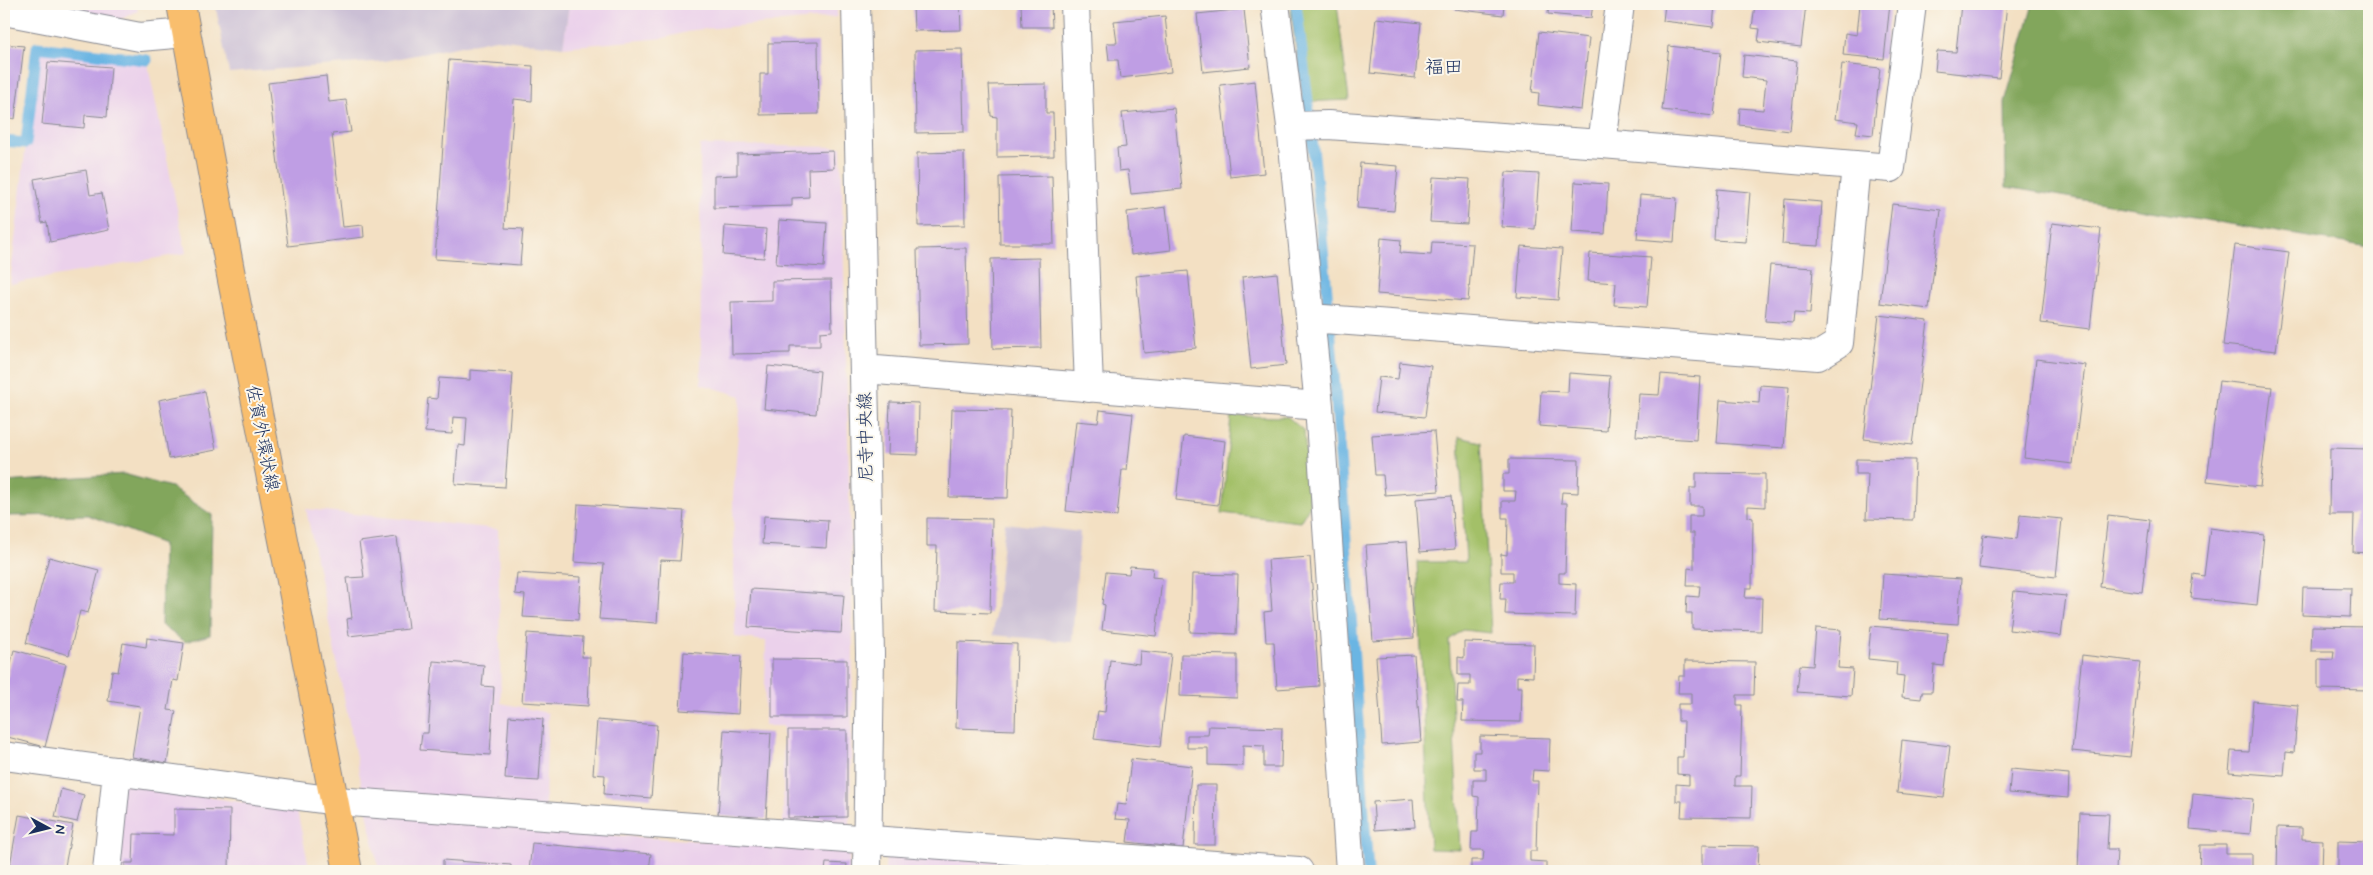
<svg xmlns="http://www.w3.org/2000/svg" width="2373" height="875" font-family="Mynerve,'Klee One',sans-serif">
<rect width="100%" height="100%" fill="#fbf7ec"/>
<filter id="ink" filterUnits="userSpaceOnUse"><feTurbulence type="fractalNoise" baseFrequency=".02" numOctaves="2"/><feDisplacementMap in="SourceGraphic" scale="10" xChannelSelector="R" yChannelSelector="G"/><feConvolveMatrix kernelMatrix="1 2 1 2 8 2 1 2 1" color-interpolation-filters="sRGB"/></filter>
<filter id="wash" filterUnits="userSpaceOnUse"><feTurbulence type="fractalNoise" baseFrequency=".0096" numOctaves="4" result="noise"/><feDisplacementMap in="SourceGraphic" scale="20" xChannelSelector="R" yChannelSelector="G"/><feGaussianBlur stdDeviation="1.12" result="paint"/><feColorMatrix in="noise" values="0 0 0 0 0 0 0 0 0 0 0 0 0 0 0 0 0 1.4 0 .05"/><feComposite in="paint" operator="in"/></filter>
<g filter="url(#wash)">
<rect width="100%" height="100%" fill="#f3e0c3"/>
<path fill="#ebd1eb" d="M37,4H136L138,11L119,20Z
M569,4H837V17L694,30L664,38L563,47Z
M37,47L147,60L186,253L10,284Z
M700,145L841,147L853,649L849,871H379L306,509L498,529L501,703L548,713L544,831L783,846V726H764L766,641L735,637L733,496L741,396L701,384Z
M120,783L297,811L310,871H112Z
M886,852L1155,871H885Z"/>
<path fill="#cbbfd5" d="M215,4H569L563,47L496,39L385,61L229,73Z
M1005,523L1080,532L1072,642L993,635Z"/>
<path fill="#a3c067" stroke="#5f7862" d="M1290,4H1337L1349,100L1303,102Z
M1231,416L1288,417L1304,431L1310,505L1300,522L1222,513Z
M1459,437L1481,442L1491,633L1463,630L1449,640L1460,850L1430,849L1417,562H1466Z"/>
<path fill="#82a65c" stroke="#4e6a5d" d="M2033,4H2369V247L2006,187L2005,102Z
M124,474L171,487L212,515L210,635L185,642L161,625L163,544L88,515L4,516V482Z"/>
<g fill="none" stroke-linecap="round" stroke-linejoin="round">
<path stroke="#6ab5e3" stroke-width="11" d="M1296,4C1334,292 1348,582 1368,871
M4,141L26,143L37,47L147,60"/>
</g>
<g id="blocks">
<path fill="#bf9ee4" d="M913,4H960L961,30L914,31Z
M1021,4H1051L1052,27H1022Z
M1455,4H1504L1503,15L1454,9Z
M1549,4H1593L1591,18L1548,14Z
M1665,4H1715L1713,27L1663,21Z
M1755,4H1806L1801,47L1758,42L1760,29L1752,28Z
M1860,4H1890L1884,59L1843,55L1845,33L1857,35Z
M1961,4H2007L1999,78L1935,71L1937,51L1956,52Z
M1244,9L1250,67L1203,72L1197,14Z
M1165,16L1171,72L1120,78L1118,60H1109L1107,43H1117L1114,21Z
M1376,18L1421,23L1415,78L1370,73Z
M1539,32L1589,38L1581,110L1538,105L1539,93L1532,92Z
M818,42L819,114L760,115V74H768V43Z
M4,44L24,46L15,119L4,117Z
M1669,46L1721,52L1714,116L1662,110Z
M962,49L964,132L916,133L915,50Z
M1744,55L1797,61L1790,131L1739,125L1740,108L1763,110L1766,80L1742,77Z
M449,60L533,66L532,101L514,99L505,228L523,229L520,265L435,259Z
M48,62L111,67L107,117L85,115L84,128L42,124Z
M1842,64L1880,68L1873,135L1856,133L1858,122L1835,119Z
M326,76L329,102L346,100L351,132L332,134L343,227L363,225L364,237L288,246L268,83Z
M1255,81L1264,173L1230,177L1220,85Z
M1046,84V113H1053L1054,156L997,157V117L991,116L989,85Z
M1174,108L1182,189L1131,194L1128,170L1119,171L1117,148L1126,147L1122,113Z
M833,151L834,168L808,169L809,197L792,198V206L714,208V176L737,175V154Z
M964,152L965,225L918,226L917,153Z
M1360,163L1398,166L1394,211L1357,208Z
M86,170L90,195L102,193L109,230L50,242L47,222L42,223L34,179Z
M1506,172L1539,174L1535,229L1502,227Z
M1052,176L1054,244H1000L999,177Z
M1433,177L1470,179L1467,224L1430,222Z
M1575,182L1608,184L1605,234L1572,232Z
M1717,189L1750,192L1746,242L1714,240Z
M1640,195L1677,198L1674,242L1637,239Z
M1785,199L1822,202L1819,246L1782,244Z
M1892,204L1941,210L1929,309L1880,303Z
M1166,207L1171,250L1131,255L1127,212Z
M779,220L827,223L824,267L776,264Z
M2052,223L2101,229L2090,329L2041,323Z
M725,226L766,229L764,258L723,255Z
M1381,238L1401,240L1400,253L1431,255L1432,242L1473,244L1468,301L1377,294Z
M2235,245L2289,252L2276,351L2223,345Z
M1521,246L1562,249L1558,300L1517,297Z
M966,248L968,344L919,345L917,249Z
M1590,253L1651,257L1647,307L1614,305L1616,283L1588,281Z
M1039,258L1041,348L993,349L991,259Z
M1770,265L1813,268L1810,314L1794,313L1793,323L1765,321Z
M1188,271L1196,348L1144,353L1136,276Z
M1277,273L1286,365L1251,369L1242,277Z
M831,280L832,331L820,332V346H790V353L732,354L731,302L772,301V281Z
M1879,315L1928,321L1912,445L1864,439Z
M2036,359L2085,365L2073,464L2024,458Z
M1400,362L1431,366L1425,417L1375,412L1379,377L1398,379Z
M768,366L820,371L816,414L764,409Z
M470,370L513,373L505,487L455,484L458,445L465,446L467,418L453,417L452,434L425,432L428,398L437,399L439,378L470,380Z
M1569,373L1610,376L1606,431L1539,426L1541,391L1568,392Z
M1661,374L1700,377L1696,440L1636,436L1639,394L1659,395Z
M2219,381L2272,387L2260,487L2207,481Z
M1760,385L1789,387L1784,448L1717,443L1720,400L1759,403Z
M205,391L216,450L169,459L159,400Z
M890,402L919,403L918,455L888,454Z
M952,409L1011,410L1008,498L949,497Z
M1100,410L1133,414L1127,470H1122L1117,516L1066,511L1076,421L1098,423Z
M1434,431L1439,491L1385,495L1383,475H1375L1372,435Z
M1184,436L1225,441L1218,505L1176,500Z
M2330,448L2369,449V553L2353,552L2354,514H2329Z
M1509,459L1579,460L1578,493L1562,492L1561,503H1567L1565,573H1559V583L1576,584L1575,616L1505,614L1506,599H1500L1501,582H1513V572H1501V554L1507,555L1508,518H1502V501H1515L1516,491H1503V474H1509Z
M1856,459L1915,460L1913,520L1866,519L1868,474H1856Z
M1696,473L1765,474V507L1748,506V517L1753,518L1752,588H1746L1745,598H1762L1761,631L1692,629V613H1686L1687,596L1699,597L1700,586H1687L1688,568L1694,569V533H1689V516H1702V506H1690V488H1696Z
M1451,496L1455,549L1420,552L1416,499Z
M578,504L684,511L680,561L661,560L657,623L599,619L604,564L574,562Z
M2020,515L2062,519L2056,577L1979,568L1983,535L2017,539Z
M2108,515L2150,520L2142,592L2100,587Z
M764,516L828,520L826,548L762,544Z
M927,518L992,519L990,613L935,611L937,546H927Z
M2210,528L2264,535L2257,605L2191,598L2194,574L2204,576Z
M397,537L408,629L349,636L347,619L352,618L347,578L364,577L359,542Z
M1407,542L1414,638L1373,641L1366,545Z
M49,557L99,570L88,613L80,611L69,655L26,643Z
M1310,557L1319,686L1277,689L1274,642H1266L1264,612L1272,611L1268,560Z
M1130,566L1153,568L1152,577L1162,578L1156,636L1102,630L1105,605L1102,604L1106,572L1129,574Z
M517,573L581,577L578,620L523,617L525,595L515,594Z
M1192,574L1238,575L1236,634L1190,632Z
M1883,574L1961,579L1958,624L1880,619Z
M2303,587L2351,588L2350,617L2302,615Z
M751,589L844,595L841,633L748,627Z
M2014,591L2066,596L2061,636L2009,630Z
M1871,626L1948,633L1944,666L1934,665L1932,692H1922L1921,699L1902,697L1904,676L1896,675L1897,662L1868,659Z
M2312,626L2369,627V690L2318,689V659L2333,660L2334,651H2311Z
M1816,628L1841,630L1838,668L1853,669L1851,696L1797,692L1800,665L1813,666Z
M527,633L583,637L582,657H590L588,706L522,702Z
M147,638L184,643L178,681L173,680L168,710L176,711L167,763L132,757L140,706L108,701L112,671L118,672L123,643L146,647Z
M958,642L1017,644L1015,730L956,728Z
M1464,642L1534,644L1533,677L1517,676V687H1522L1521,722L1462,721L1463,702H1457L1458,685H1470V675H1458V657L1464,658Z
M14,650L66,664L45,747L4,736L7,716L4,715V691Z
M1140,651L1171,654L1160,747L1094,739L1098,711L1105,712L1110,660L1139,664Z
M684,652L741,656L738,714L680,710Z
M1181,654L1237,655V698L1180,696Z
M1414,655L1421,742L1382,745L1376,657Z
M2082,655L2140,662L2130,757L2072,751Z
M772,659L847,660V717H772Z
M433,661L484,665L482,686L494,687L490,755L420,750L422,733H428Z
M1685,661L1755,662L1754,695H1737V705H1742L1740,776H1735V786H1752L1751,818L1681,817L1682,801H1676V784L1689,785V775L1677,774V757H1683L1684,721H1678V704H1691V693H1678L1679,676H1685Z
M2253,701L2298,705L2294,753L2286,752L2284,776L2229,772L2231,751L2249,752Z
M509,716L543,719L539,781L505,779Z
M597,720L657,725L651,798L604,794L605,775L593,774Z
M1209,726L1282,728L1281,767H1264V746L1243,745V766L1208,765V748H1187V735H1208Z
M724,730L771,733L766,819L718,816Z
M788,730H847V817L788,818Z
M1480,736L1550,738L1549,771L1533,770L1532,781H1538L1536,851H1530V861L1546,862V871H1471V860H1483L1484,850H1471L1472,832H1478L1479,797L1473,796V780H1486V769H1474V752H1480Z
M1902,740L1950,746L1944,798L1897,793Z
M1131,759L1192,766L1183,848L1127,842L1130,820L1115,819L1117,804L1126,805Z
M2011,769L2069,774L2068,798L2009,793Z
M1196,785H1216L1215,845H1195Z
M61,789L84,795L77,822L55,817Z
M2193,793L2253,799L2250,834L2190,829Z
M1413,799L1415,827L1375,830L1373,802Z
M174,809L230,810L229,871H125V863H133L134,834L174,835Z
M2080,813L2109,814L2107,849H2117L2116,871H2078Z
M19,815L73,825L64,871H9Z
M2278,827L2302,828V839L2323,840L2322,871H2277Z
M2338,841L2369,842V871H2338Z
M532,843L651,854L649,871H529Z
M1702,845L1759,846L1758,871H1702Z
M2200,845H2226V854H2252V871H2199Z
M443,860L511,865V871H443Z
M826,863L847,864L846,871H825Z
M983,868L1030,869V871H983Z"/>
</g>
</g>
<g filter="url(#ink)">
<use href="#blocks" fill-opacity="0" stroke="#878890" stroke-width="1"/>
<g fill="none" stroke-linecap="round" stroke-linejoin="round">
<g stroke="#878890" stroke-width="30">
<path id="minor" d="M856,4L870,654L867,871
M1075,4L1089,388
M1275,4L1291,126L1319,406L1350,871
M4,11L140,37L186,33
M1291,126L1328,125L1602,144L1891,168L1912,4
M1602,144L1620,4
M1310,318L1818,356L1839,343L1856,165
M864,369L1319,406
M4,756L336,801L1299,871
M107,871L117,771"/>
</g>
<g stroke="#878890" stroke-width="30">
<path id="major" d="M181,4L230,270L348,871"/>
</g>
<use href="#minor" stroke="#fff" stroke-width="28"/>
<use href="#major" stroke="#f9be6d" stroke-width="28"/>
</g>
</g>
<g text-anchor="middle" stroke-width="4" stroke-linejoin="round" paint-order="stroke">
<g font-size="18" fill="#1b2f5e" stroke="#fbf7ec">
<text transform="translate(865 437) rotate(-91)" y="6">尼寺中央線</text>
<text transform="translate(263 438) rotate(79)" y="6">佐賀外環状線</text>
</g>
<g font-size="19" fill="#1b2f5e" stroke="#fbf7ec">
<text x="1444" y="73">福田</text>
</g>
</g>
<rect width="2373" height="875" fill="none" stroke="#fbf7ec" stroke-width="20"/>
<g transform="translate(48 828) rotate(97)" stroke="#fbf7ec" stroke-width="4" paint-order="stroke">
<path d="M0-4L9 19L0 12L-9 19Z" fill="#1b2f5e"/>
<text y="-8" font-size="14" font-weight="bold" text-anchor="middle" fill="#1b2f5e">N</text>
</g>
</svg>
